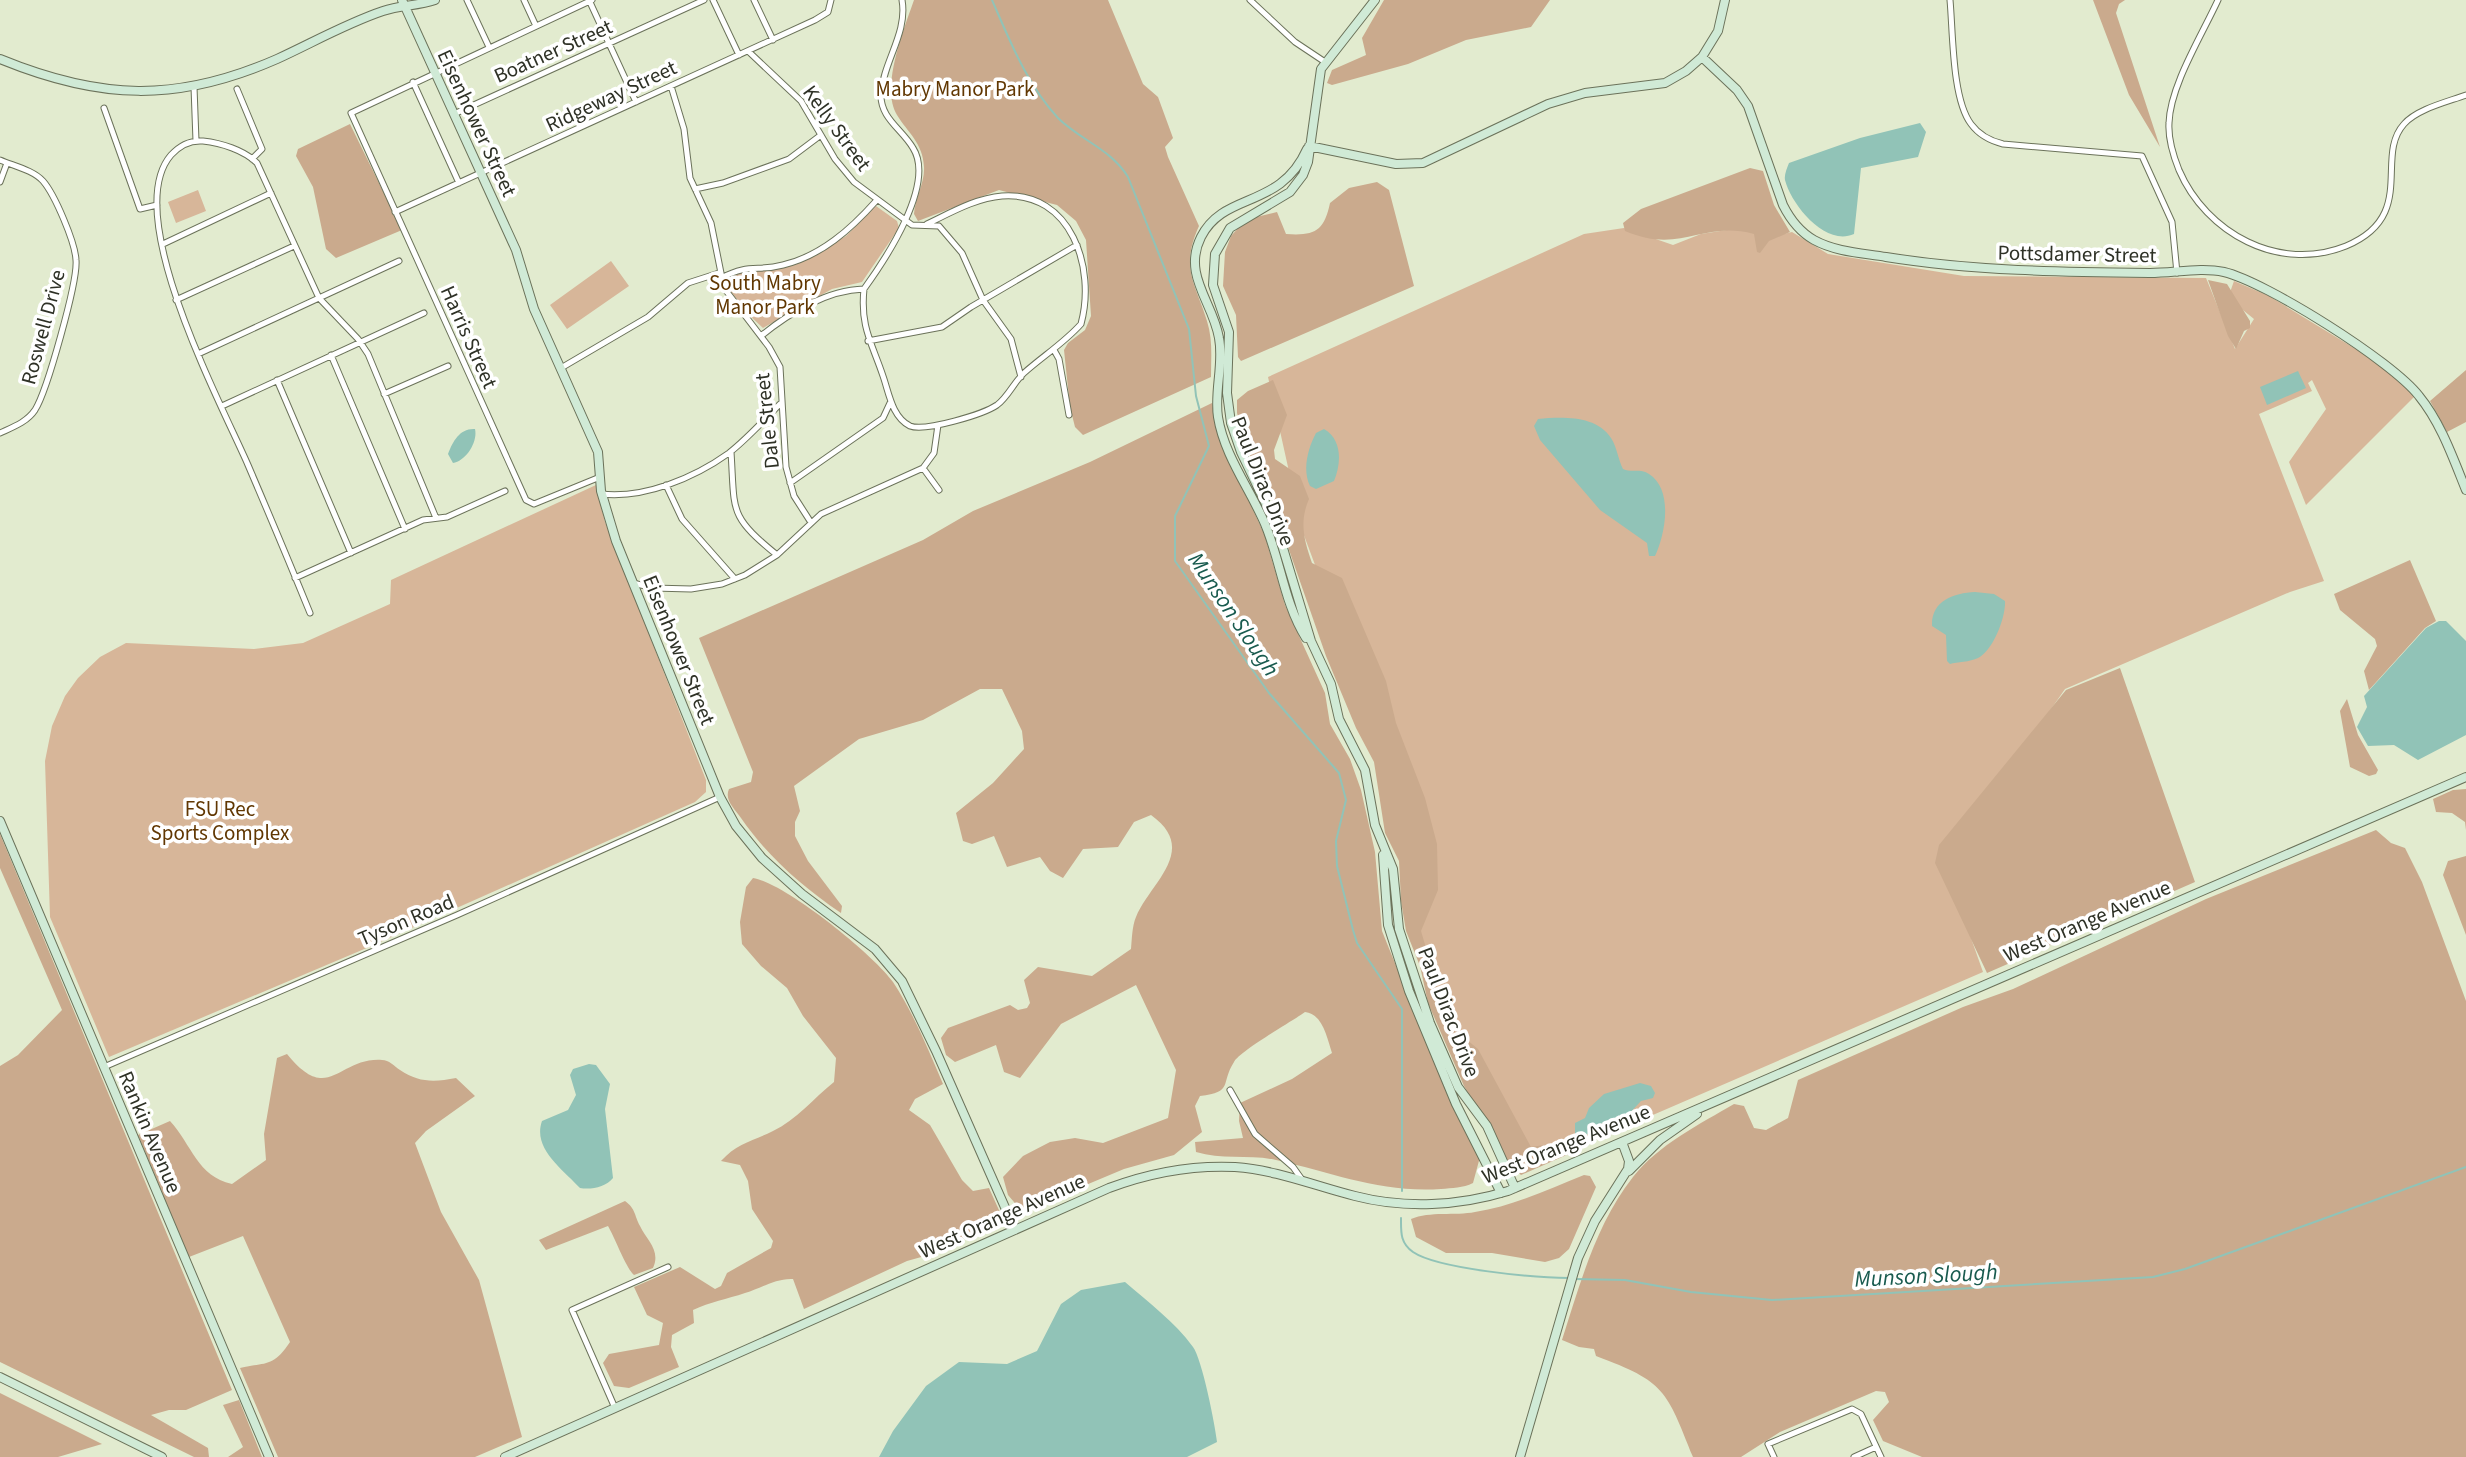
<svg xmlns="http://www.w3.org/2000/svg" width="2466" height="1457" font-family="'Source Sans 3',sans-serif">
<rect width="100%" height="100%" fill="#e2ebcf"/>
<path fill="#d7b699" d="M198,190L206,211L176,223L168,202Z
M876,206L897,221L899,228L862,282L832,289L763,328L747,313L726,285L728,278L746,269L778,268L817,253L846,236Z
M1746,227L1762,239L1792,232L1828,254L1964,276L2206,278L2235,349L2254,319L2228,298L2234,281L2269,296L2377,362L2415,396L2306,505L2289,462L2326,409L2312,380L2308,383L2312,391L2259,414L2324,581L2290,592L2065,689L1944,862L1983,972L1528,1169L1444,1023L1416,929L1406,809L1302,530L1268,377L1584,234L1624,228L1673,245L1701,234Z
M611,261L629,286L567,329L550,305Z
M596,485L605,522L706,780V792L695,802L369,947L109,1057L50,917L45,761L52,726L65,696L78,678L100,657L126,643L254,649L303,643L390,604L391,580Z"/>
<path fill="#caaa8d" d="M914,0H1108L1143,84L1158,97L1173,138L1165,147L1168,157L1199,226C1180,268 1195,282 1207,321C1213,340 1211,358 1211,377L1083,435L1075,427L1070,407L1064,350L1068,343L1085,330L1091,316L1086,240L1076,221L1057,205L999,190L918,221L914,214C915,198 925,182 924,167C923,143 908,133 897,115C880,88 904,29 914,0Z
M1384,0H1550L1531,27L1466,40L1408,64L1332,85L1327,83L1332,70L1366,55L1362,38Z
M2093,0H2125L2119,4L2116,13L2160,147L2129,95Z
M350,124L402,230L336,258L326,249L313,187L296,156L298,149Z
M1750,168L1763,171L1774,205L1790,232L1769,241L1760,253L1757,252L1754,234C1702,220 1681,255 1625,231L1623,223L1641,209Z
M1377,182L1389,190L1414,286L1241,361L1238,357L1236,315L1223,286L1225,252L1231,236L1240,226L1252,218L1277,212L1286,234C1315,236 1324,231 1330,203L1349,188Z
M2208,280L2227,284L2250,321V328L2244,331L2236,349L2228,336Z
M2466,370V422L2447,432L2430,401Z
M1273,380L1287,415L1274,450L1275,459L1300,476L1309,499C1299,522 1304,540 1312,563L1342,578L1386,681L1396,723L1425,798L1437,844L1438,890L1421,931L1444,1009L1461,1035L1478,1049L1531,1147L1578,1140L1582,1144L1578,1150L1521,1175L1509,1164L1464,1086L1428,1003L1420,966L1406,931L1401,901L1399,861L1385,833L1374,762L1356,728L1326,656L1272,501L1248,451L1237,413V400L1248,391Z
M1212,403L1217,430L1265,536L1285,605L1325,693L1330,724L1350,759L1361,790L1375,852L1382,931L1455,1112L1480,1157L1473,1183C1463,1188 1452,1188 1441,1189C1380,1193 1334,1173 1276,1160C1250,1154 1222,1160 1196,1152L1195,1142L1243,1138L1239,1121L1240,1103L1292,1079L1332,1053C1327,1038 1323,1014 1305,1012C1291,1022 1240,1051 1234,1062C1220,1084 1234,1092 1200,1096L1195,1106L1202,1132L1174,1155L1124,1169L1031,1208L1020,1209L1008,1195L1003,1177L1023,1156L1050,1142L1075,1138L1103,1143L1168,1118L1176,1070L1136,985L1061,1024L1020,1078L1004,1072L996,1045L955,1062L946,1055L941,1038L948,1028L1010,1005L1018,1010L1027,1008L1030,1003L1024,980L1038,967L1092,976L1131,949C1132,939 1132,926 1136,917C1150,883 1200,850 1151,815L1134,822L1118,847L1083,849L1063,878L1050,871L1040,857L1007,867L994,836L972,844L963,841L956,813L993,783L1024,749L1022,731L1002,689H980L923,720L859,739L794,786L800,811L795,822V836L808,861L842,906L841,913C802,886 768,857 741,818C735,809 724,800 729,789L751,782L753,772L699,638L923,540L973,511L1090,462Z
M2410,560L2436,621L2425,628L2369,690L2364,671L2377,646L2375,639L2340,610L2334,594Z
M2120,668L2195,882L1987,973L1935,863L1939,845L2066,690Z
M2347,699L2358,735L2378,770L2376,774L2369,776L2350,767L2340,711Z
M2466,789V830L2465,822L2452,813L2436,812L2433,799L2453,790Z
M2376,830L2391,843L2405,848L2422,882L2466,1001V1457H1922L1883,1441L1873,1420L1889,1402L1885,1392L1876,1391L1780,1432L1741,1457H1693C1666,1390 1666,1382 1596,1356L1594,1349L1579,1347L1562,1340C1580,1284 1596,1224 1633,1177C1658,1145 1700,1124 1734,1104L1744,1106L1754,1128L1766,1130L1788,1118L1798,1080L1963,1007L2013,989L2206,899Z
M0,834L232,1390L186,1410H169L151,1415L208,1448L209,1457H194L0,1362V1066L18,1055L62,1010L0,868Z
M2466,856V935L2443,875L2448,861Z
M753,878C785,883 874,955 893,982C914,1014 928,1049 943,1084L915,1099L909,1110L930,1125L962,1180L973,1191L989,1188L1003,1219L932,1254L907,1261L804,1309L793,1279C776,1278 762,1288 745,1293C727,1299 710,1302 693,1310L694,1323L672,1335L671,1347L679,1367L629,1388L614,1386L603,1363L609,1354L659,1345L663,1323L647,1315L634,1287L680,1267L715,1289L721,1286L727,1273L771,1248L773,1241L752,1209L748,1181L740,1165L721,1161C737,1143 753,1141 773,1131C796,1120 814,1098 834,1082L836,1058L803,1016L787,988L761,966L742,944L740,922L746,887Z
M287,1054C329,1106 338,1057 382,1060C389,1060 394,1066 400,1070C419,1083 435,1082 456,1078L475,1096L426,1131L415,1143L441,1212L479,1280L522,1437L475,1457H278L240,1368C265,1362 273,1368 290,1342L243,1236L189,1257L138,1135L170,1121C192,1145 197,1176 232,1184L266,1160L264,1134L277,1058Z
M1584,1175L1590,1176L1596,1187L1569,1249L1559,1258L1545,1262L1492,1253H1446L1416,1237L1411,1219C1430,1211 1455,1216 1475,1212C1513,1206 1549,1189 1584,1175Z
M625,1201C636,1209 634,1215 640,1226C647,1241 661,1250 653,1268L634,1275C626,1268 615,1238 608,1226L546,1250L539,1240Z
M0,1393L102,1444L58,1457H0Z
M239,1400L262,1457H228L243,1447L223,1405Z"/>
<path fill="#91c3b7" d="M1920,123L1926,132L1918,157L1861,168L1854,234C1825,247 1791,204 1785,180C1784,175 1787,168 1789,163L1860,138Z
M2298,371L2306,388L2267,405L2260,387Z
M1538,419C1562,417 1596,415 1611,438C1617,447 1618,459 1623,469C1631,473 1641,468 1649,474C1674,490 1665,535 1655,556H1649L1647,543L1600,510L1540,440L1534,426Z
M475,429C478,442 466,461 453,463L448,454C453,441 460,428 475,429Z
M1324,429C1343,440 1341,464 1334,481L1316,489L1310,486C1302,470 1308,448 1316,433Z
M1975,592L1994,594L2005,601C2006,617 1993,651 1978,658C1970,662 1957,662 1950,664L1947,661L1946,635L1932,626C1931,601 1953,593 1975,592Z
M2439,621H2446L2466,641V735L2418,760L2394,745L2368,746L2357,727L2367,707L2364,696L2426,628Z
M589,1064L596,1065L610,1084L605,1109L613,1178C606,1187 591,1190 580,1188C564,1170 532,1149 542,1121L568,1110L576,1095L570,1075L573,1069Z
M1640,1083L1651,1086L1655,1093L1653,1098L1641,1101L1628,1115L1604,1122L1585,1136L1575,1134V1123L1585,1118L1589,1108L1604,1094Z
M1125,1282C1148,1302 1175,1322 1193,1347C1202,1359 1215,1424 1217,1442L1187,1457H879L893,1431L926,1386L959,1362L1007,1364L1037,1351L1061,1304L1081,1290Z"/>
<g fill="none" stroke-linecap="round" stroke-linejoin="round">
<path stroke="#91c3b7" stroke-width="2" d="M992,0C1010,41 1027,85 1058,118C1080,140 1111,149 1128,177L1189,329L1196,396L1209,446L1175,516V561L1269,693L1339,773L1346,800L1336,841L1337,866L1353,930L1357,943L1402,1009V1191
M1401,1218C1401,1232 1400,1243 1413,1252C1438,1269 1536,1278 1569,1278
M1574,1279L1625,1280L1691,1292L1772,1300L2153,1277L2185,1269L2466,1167"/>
<g stroke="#6b725a" stroke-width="7">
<path id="street" d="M467,0L489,47
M524,0L536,26
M589,0L636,102
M592,0L351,113L526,500L534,504L600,477
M713,0L739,55
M754,0L773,40
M1250,0L1295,42L1325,62
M1950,0C1953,32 1952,99 1971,124C1979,135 1991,141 2003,144L2142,156L2172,222L2177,273
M2218,0C2202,35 2170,86 2169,123C2168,139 2173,155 2179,170C2206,233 2279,273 2346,246C2418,216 2374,157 2404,124C2417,109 2447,102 2466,95
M748,51L801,101L835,159L854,182L912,225L939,226L962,253L983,300L1011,339L1021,377
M413,82L459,183
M671,86L684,129L690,178L711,223L724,288L769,347L780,367L786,467L794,496L810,521
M194,87L196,141
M237,89L262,149L252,159
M104,108L140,209L157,205
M454,114L704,0
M0,160C14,166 33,170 43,181C55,195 75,242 76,260C78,281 47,391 35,410C27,422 13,427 0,433
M0,182L7,163
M695,189L723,183L789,159L821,135
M395,212L815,20L828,12L831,0
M163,244L271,193
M721,278C750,263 756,272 783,265C821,256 851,229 876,201
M864,289C860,327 872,343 883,376C889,393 892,417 910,426C925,432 984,414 997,405C1008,397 1014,382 1024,373C1043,356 1064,343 1081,324C1096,269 1072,191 1002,196C976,198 950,213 927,224
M176,300L294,246
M761,336C789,313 827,290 864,289C885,260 936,184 913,148C902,129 880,118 881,94C883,62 908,33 902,0
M868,341L942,327L971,307L1077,245
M1054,350L1059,359L1069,415
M198,354L399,261
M331,355L405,529
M561,368L648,317L688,283L719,273
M277,380L351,553
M384,394L448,366
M222,406L424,313
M731,452C735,512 728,515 777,555
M923,468L939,490
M790,483L883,418L890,403
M666,485L682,519L735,579
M601,494C644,499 694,478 729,453C747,439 764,420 780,404
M295,578L423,520L447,517L505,491
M633,583L653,588L691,589L722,584L745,575L777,555L821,514L923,468L934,453L938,425
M310,613C290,564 269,514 248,465C221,403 120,214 171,155C180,145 190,140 203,141C221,143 244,150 257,163L319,298L358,339L368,354L436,518
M104,1067L457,915L720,797
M1230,1090L1255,1134L1293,1167L1303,1181
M615,1408L572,1310L668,1267
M1774,1457L1768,1444L1852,1409L1861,1414L1881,1457
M1854,1457L1876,1447"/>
</g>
<g stroke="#6b725a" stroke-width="10">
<path id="secondary" d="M402,0L516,250L534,309L598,452L601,491L616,541L720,797L736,826L762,858L802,894L875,949L902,981L936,1051L1015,1230
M1375,0L1321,69L1308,162L1303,175L1290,192L1230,228L1215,254L1213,285L1229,332L1227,393L1231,423L1241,452L1276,525L1311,641L1331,684L1339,719L1365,770L1375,825L1393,869L1399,929L1430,1023L1458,1087L1487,1126L1515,1188
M1702,57L1737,90L1748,106L1783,205C1790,219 1800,232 1814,240C1836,252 1862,253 1886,257C1974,271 2061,272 2150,273C2174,273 2201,267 2224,272C2266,282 2392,361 2419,396C2441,423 2453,458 2466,490
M0,59C100,100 177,103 277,59C312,43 347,23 383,11C400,5 418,6 435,0
M1309,146L1396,164L1423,163L1548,104L1585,93L1665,83L1686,71L1702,57L1718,31L1725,0
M1306,638C1284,603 1281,562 1265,524C1250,489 1224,455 1218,417C1214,391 1224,364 1219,338C1213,302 1182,275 1201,237C1224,191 1280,210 1307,149
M0,821L269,1457
M1383,855L1388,925L1409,991L1456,1104L1501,1193
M1629,1171L1660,1140L1697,1114
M0,1377L162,1457
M505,1457L1109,1188C1149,1173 1192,1165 1235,1167C1277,1170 1315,1186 1355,1196C1405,1209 1459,1206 1508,1191L2466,777
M1520,1457L1578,1258L1595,1221L1628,1169L1629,1161L1622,1142"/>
</g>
<use href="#street" stroke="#fff" stroke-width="5"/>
<use href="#secondary" stroke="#d0ead6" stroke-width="8"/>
</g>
<g text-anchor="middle" stroke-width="7" stroke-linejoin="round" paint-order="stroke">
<g font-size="21" fill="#2e3126" stroke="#fff">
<text transform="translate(553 51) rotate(-24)" y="7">Boatner Street</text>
<text transform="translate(611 96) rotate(-25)" y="7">Ridgeway Street</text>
<text transform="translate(477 123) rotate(65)" y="7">Eisenhower Street</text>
<text transform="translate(837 128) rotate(54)" y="7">Kelly Street</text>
<text transform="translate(2077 254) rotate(1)" y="7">Pottsdamer Street</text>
<text transform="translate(43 327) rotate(-75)" y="7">Roswell Drive</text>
<text transform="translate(469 337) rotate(66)" y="7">Harris Street</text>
<text transform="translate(767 421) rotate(-96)" y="7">Dale Street</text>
<text transform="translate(1263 481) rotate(68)" y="7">Paul Dirac Drive</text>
<text transform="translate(679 650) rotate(68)" y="7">Eisenhower Street</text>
<text transform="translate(406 920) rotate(-23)" y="7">Tyson Road</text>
<text transform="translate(2087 921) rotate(-23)" y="7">West Orange Avenue</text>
<text transform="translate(1449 1012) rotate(69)" y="7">Paul Dirac Drive</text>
<text transform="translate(150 1132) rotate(67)" y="7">Rankin Avenue</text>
<text transform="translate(1566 1144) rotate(-22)" y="7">West Orange Avenue</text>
<text transform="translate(1002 1216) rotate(-24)" y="7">West Orange Avenue</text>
</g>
<g font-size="21" fill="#613702" stroke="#fff">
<text x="955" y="96">Mabry Manor Park</text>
<text x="765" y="290">South Mabry<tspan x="765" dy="24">Manor Park</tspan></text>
<text x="220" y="816">FSU Rec<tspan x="220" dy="24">Sports Complex</tspan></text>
</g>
<g font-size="23" font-style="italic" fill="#195b4f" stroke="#fff">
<text transform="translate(1234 614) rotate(56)" y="8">Munson Slough</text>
<text transform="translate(1926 1275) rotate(-3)" y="8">Munson Slough</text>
</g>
</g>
</svg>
